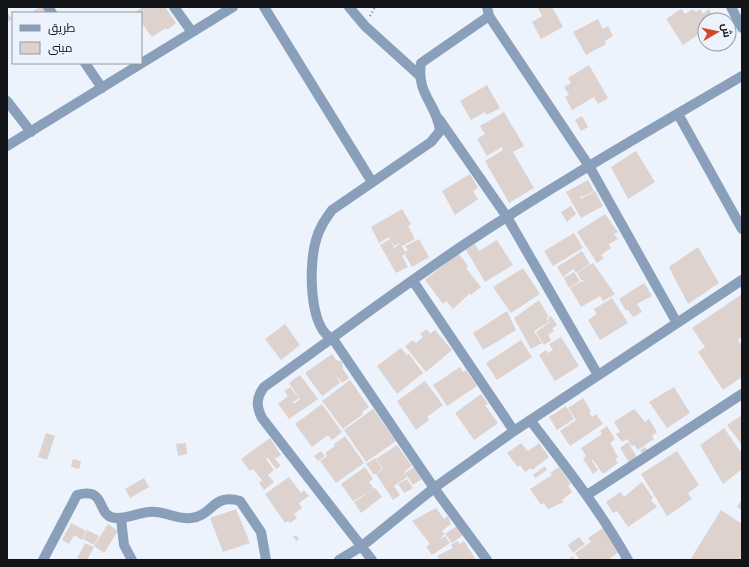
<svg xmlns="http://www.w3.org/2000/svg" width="749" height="567" font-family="'PT Sans Narrow',Cairo,sans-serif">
<rect width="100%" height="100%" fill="#ecf3fc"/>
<path fill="#ded2cf" d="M39,7H44L49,13H31Z
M143,7H165L176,23L167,30L166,28L152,37L141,22V13H134Z
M540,7H552L563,27L541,39L532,22L542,16L538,8Z
M681,9L685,14L693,9L696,12L700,9L703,14L709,9L715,20H705V38L702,32L683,45L666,19Z
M7,12L12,19L7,23Z
M598,19L603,29L608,26L613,36L605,41L606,44L586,55L573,32Z
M589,65L608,98L598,104L594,97L572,110L565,97L569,95L564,87L571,83L568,78Z
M487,85L500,108L487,115L485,112L471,120L460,101Z
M504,112L524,146L513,152L534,188L509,203L485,161L503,150L502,147L487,156L477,139L485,134L480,126Z
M582,116L588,127L581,131L575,120Z
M636,151L655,182L628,199L611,167Z
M470,174L478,188L473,191L478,199L455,215L442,191Z
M588,180L594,191L582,197L580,196L581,199L595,191L603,206L581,218L566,192Z
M571,206L576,214L567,222L561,212Z
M402,209L411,224L408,226L415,239L402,246L405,252L408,250L405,246L419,239L429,257L412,267L405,255L406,253L402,256L408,267L396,273L380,245L390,239L394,248L401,243L394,246L389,237L379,243L371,227Z
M605,214L618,232L614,234L618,239L609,244L611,248L601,255L604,258L597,263L577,232Z
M574,233L583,248L553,266L544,251Z
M497,240L513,265L485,282L466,250L475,244L479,251Z
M698,247L719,283L688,304L669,267Z
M582,251L590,264L576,273L573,269L563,277L557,267Z
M458,253L468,266L466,268L481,287L471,295L470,293L453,309L446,301L443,304L425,280Z
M593,263L615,294L603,301L600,296L581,307L570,288L584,280H581L577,273Z
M523,268L540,294L511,313L493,287Z
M574,272L580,281L569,288L564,278Z
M644,283L652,296L637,304L642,312L633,317L628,310L626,311L619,299Z
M742,294V337L738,340L742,346V377L723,390L698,352L705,347L692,328Z
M612,298L628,323L600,340L588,320L597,314L594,309Z
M539,300L549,317L546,318L549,322L534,331L542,343L531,349L514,318Z
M507,311L516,330L483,350L473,333Z
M551,316L557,325L552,329L554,331L548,335L551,340L544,345L536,332L550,322L548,319Z
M285,324L300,345L281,360L265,339Z
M427,329L430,334L435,330L452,350L426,372L405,346L413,340L416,343L423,337L420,334Z
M561,337L579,366L555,381L539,355L546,350L548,353L553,350L549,344Z
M521,340L532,357L497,380L486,363Z
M401,348L407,355L409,354L423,373L397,394L377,366Z
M332,354L336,360L342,362L343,369L349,378L342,383L335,374L340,383L322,396L305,373Z
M460,367L463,372L466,370L477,386L447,406L433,385Z
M300,375L318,399L289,419L278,404L288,396L284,391L290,387L299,398L293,402L294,404L300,399L289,383Z
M350,380L369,407L362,412L363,414L343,429L322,401Z
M425,381L443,405L427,417L429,420L416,430L397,401Z
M674,387L690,413L667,428L649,402Z
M481,394L488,404L485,405L498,423L474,440L455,413Z
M583,398L591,411L589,412L592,417L596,414L603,424L570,446L560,431L576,420L568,408Z
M322,404L342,432L332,440L328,435L312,447L295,424Z
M566,406L574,419L557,430L549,417Z
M373,409L396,441L366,462L344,430Z
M634,409L645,422L649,419L657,432L652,436L654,439L638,450L634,445L632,446L627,439L622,442L616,434L620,432L614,422Z
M742,415V445L727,425Z
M607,426L615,439L610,443L618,457L615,459L618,463L603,474L593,460L592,461L598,470L593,474L583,459L586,456L581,448L602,434L600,431Z
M724,428L742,454V469L723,484L700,445Z
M46,433L55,436L47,460L38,457Z
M345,436L364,463L336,483L320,461L327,456L325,453L335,446L333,445Z
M270,438L281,455L275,459L281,466L276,469L268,458L266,459L274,470L268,475L274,482L264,490L259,483L262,480L253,469L250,471L241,459Z
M628,442L637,457L629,462L620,448Z
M186,443L187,454L178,456L176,444Z
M521,443L528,451L539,443L549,457L532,470L531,468L525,472L520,465L518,467L507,453Z
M397,445L412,466L404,472L407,477L394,486L400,495L393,500L376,474L383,469L376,459Z
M645,447L648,450L643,454L640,451Z
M321,451L325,456L318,461L314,456Z
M677,451L699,485L688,493L692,499L667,516L641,474Z
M375,458L382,469L374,475L366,464Z
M73,459L81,461L79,469L71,467Z
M417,465L425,477L413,485L405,473Z
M545,466L547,470L535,478L533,475Z
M365,467L373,479L369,482L374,489L353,501L341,484Z
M559,467L571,484L568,486L572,492L562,500L564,502L548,509L544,503L541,505L530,489L552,475L550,473Z
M289,477L301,493L304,490L309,496L299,503L302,508L294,514L297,518L290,523L288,521L285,523L265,494Z
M144,478L149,487L130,498L125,489Z
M407,479L413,488L404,493L398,484Z
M642,482L653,498L651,500L657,507L628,527L617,511L613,513L606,502L620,492L624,497Z
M375,488L382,497L361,513L354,502Z
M742,499V510L737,507Z
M436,508L444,519L448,516L451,524L442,531L445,534L437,541L445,536L450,543L432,555L426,547L430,544L412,521Z
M236,509L250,543L223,552L210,518Z
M721,510L742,524V560H690Z
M71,523L86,531L82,540L74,535L69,544L62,540Z
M108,524L118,531L104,553L94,546Z
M457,526L463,535L452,543L445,534Z
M603,528L620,551L608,560H580L575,553L591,542L588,538Z
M87,530L99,536L94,545L83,539Z
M296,535L299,539L297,541L293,537Z
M579,537L585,544L573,553L568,545Z
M457,541L460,544L464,541L476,560H440L437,556L453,548L451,545Z
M85,543L94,547L87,560H81L77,558Z
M573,556L575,560H567Z"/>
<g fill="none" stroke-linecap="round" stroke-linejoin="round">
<path stroke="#83888e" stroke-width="2.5" stroke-dasharray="1 3" stroke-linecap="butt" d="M370,16L375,7"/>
<path stroke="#8a9fba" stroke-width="10" d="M48,7L52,13
M174,7L192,32
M264,7L372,182
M349,7L365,26L419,75
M731,7L742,28
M489,16L589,166L677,323
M85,63L102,88
M7,101L31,132
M678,114L742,229
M439,119L507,217L598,375
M7,146L233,7
M413,281L514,431
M530,420C565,466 600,510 628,560
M587,495L742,394
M121,519L124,545L132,560
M43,560L77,495C108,486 95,517 116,518C127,519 137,513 149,512C163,510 177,520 191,518C213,516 212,493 240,501L261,532L266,560
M339,560L362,546L434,488L514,431L742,280
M372,560L262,418C256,406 256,398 264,387C332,339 399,288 468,242C557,183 650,130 742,76
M487,560L434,488L333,339C308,328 309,263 316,240C319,228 325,220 332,210L431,142L440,131C437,103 416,95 421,63L489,16L487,7"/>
</g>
<rect width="749" height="567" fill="none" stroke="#121417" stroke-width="16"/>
<rect x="12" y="12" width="130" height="52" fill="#ecf3fc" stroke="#959aa0"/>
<rect x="20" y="25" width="20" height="6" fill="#8a9fba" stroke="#959aa0"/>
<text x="48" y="32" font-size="12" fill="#121417">طريق</text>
<rect x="20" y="42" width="20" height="12" fill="#ded2cf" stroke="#959aa0"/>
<text x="48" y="52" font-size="12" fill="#121417">مبنى</text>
<g transform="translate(717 32) rotate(81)"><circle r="19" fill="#ecf3fc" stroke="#959aa0"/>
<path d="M0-3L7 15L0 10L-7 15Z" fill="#d24828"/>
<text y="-6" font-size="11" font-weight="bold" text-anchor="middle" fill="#121417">ش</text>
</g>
</svg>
